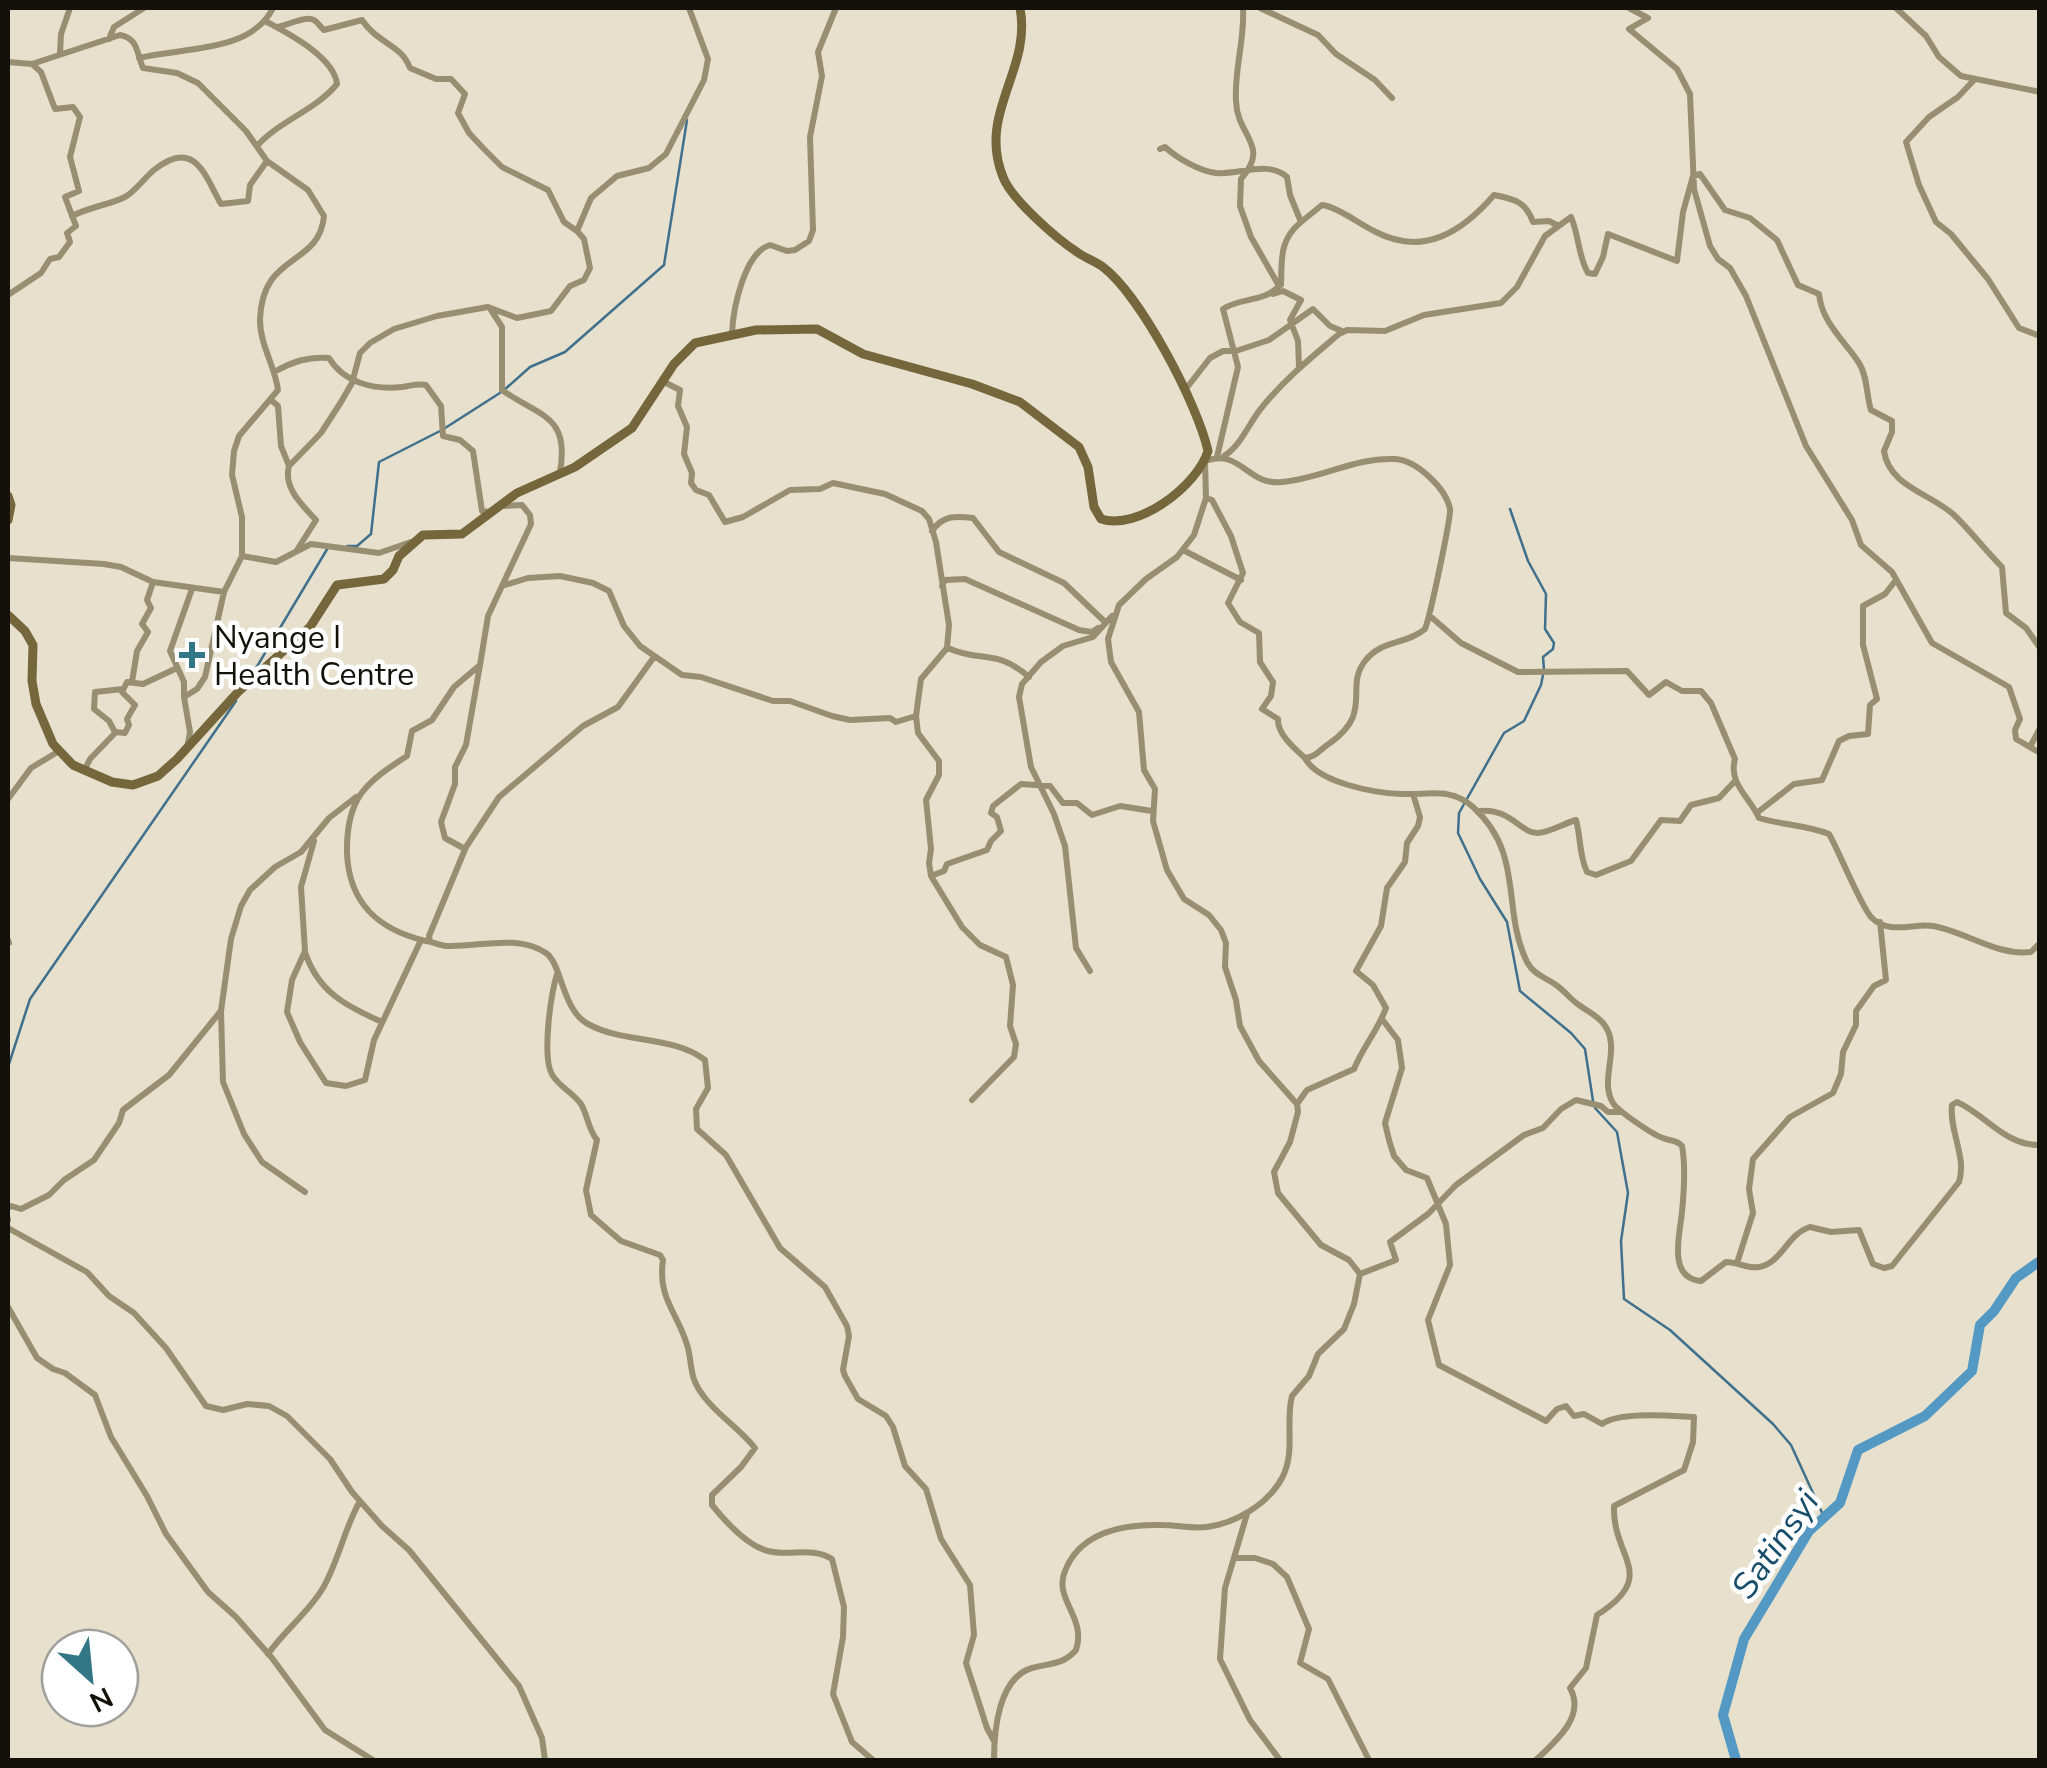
<svg xmlns="http://www.w3.org/2000/svg" width="2047" height="1768" font-family="'Nunito Sans',sans-serif">
<rect width="100%" height="100%" fill="#e6e0cd"/>
<g fill="none" stroke-linecap="round" stroke-linejoin="round">
<path stroke="#40708c" stroke-width="2.5" d="M1510,509L1528,561L1546,594L1545,629L1554,643L1553,649L1543,657L1544,670L1541,685L1524,721L1504,733L1459,813L1458,833L1480,879L1507,922L1520,991L1571,1033L1585,1049L1593,1101
M347,546H357L371,534L379,462L442,430L503,391L530,367L565,352L664,265L687,120
M253,673L329,546
M8,1067L30,999L236,701
M1595,1108L1617,1132L1628,1193L1621,1241L1624,1299L1670,1330L1773,1424L1791,1445L1824,1517"/>
<path stroke="#5499c3" stroke-width="10" d="M1736,1760L1723,1715L1744,1639L1809,1531L1840,1503L1858,1450L1925,1416L1972,1371L1980,1325L1994,1311L2016,1278L2040,1261"/>
<path stroke="#988e71" stroke-width="6" d="M1260,8L1318,35L1336,54L1375,80L1392,98
M1629,8L1648,18L1629,29L1677,69L1690,94L1694,189L1710,246L1718,259L1730,268L1746,296L1806,446L1852,520L1861,545L1892,572L1932,643L2009,687L2020,719L2015,730L2016,739L2040,753
M1896,8L1926,36L1939,57L1961,76L2040,92
M277,27C286,26 306,15 314,20C318,22 320,27 324,30L362,20C378,44 401,44 410,68L436,79H451L465,94L458,113L469,133L483,148L502,167L548,190L564,222L577,231
M109,39L114,27L144,8
M60,53L61,34L70,8
M139,58C183,47 251,53 273,8
M8,62L32,64L120,35C138,38 137,54 143,68L177,73L198,83L246,131L267,161L308,190L324,216C319,268 262,251 260,320C260,345 275,366 278,390L239,436L234,451L232,475L242,517V556L276,562L311,544L379,553L411,542
M1974,80L1958,97L1929,117L1906,142L1919,185L1936,222L1951,234L1988,279L2019,328L2040,336
M257,146C280,120 315,111 337,84C334,57 289,34 267,22
M1160,149L1165,147C1177,158 1199,171 1216,173C1239,175 1268,160 1287,177L1290,195L1301,222C1279,240 1282,259 1281,285
M72,216C89,207 109,205 125,197C136,191 145,177 154,170C195,137 205,176 221,204L248,201L250,185L267,161
M1301,222L1322,205L1327,206C1344,211 1359,224 1376,232C1424,257 1463,231 1494,195C1515,199 1526,202 1533,222L1549,221L1559,226
M1273,294L1283,291L1301,300L1290,320L1298,341L1299,366
M8,295L41,273L50,259L59,257L70,242L67,233L76,226L65,197L79,191L70,157L80,117L73,107L55,109L41,72L32,64
M491,310L502,327V390C540,417 570,415 560,472
M732,334C733,309 744,253 770,245L787,251L795,250L809,241L813,230L810,137L822,76L818,52L836,8
M274,372C292,362 308,356 329,358C344,383 374,390 402,387C411,386 416,383 426,385L441,406L443,436L460,440L473,451L482,511L490,512
M662,381L680,390L678,406L687,427L684,454L692,473L691,483L696,490L709,495L725,522L743,517L790,490L820,489L833,483L885,494L922,511L929,519L936,542L949,625L947,648L921,679L916,716L918,733L939,761V775L926,800L931,849L929,863L931,876L962,927L980,945L1006,957L1013,985L1010,1026L1016,1044L1014,1057L972,1100
M1185,390L1210,358L1223,351H1236L1269,340L1313,309L1330,326L1342,331
M271,400L278,406L281,446L289,466C283,488 302,505 316,520L297,550
M1224,456C1242,445 1249,422 1263,406C1286,378 1312,357 1339,334L1347,330L1385,331L1424,315L1501,303L1517,287L1545,236L1571,217C1579,235 1578,256 1588,273L1595,274L1603,257L1608,234L1677,261L1683,212L1693,176L1700,174L1725,210L1750,218L1777,240L1798,285L1819,294C1822,323 1844,340 1859,363C1868,377 1866,395 1871,410L1892,421V432L1884,451C1889,486 1929,493 1953,514C1970,530 1985,550 2002,567L2006,613L2026,628L2040,648
M1217,457L1238,367L1223,309C1241,297 1263,303 1279,286L1251,237L1240,206L1241,179C1271,145 1237,137 1236,101C1234,70 1245,39 1243,8
M289,466L321,433L341,402L352,383L360,353L370,343L394,329L437,316L488,307L517,318L551,311L570,286L584,280L590,268L584,239L577,231L591,198L617,176L649,168L666,154L704,80L708,59L689,8
M1206,498L1212,500L1231,536L1243,573L1228,603L1240,622L1259,633L1260,662L1273,682L1271,696L1262,709L1278,719C1277,734 1295,749 1305,758
M503,506L522,505L530,515L531,524L488,616L480,665L454,687L432,720L412,731L407,756C365,783 346,798 347,853C349,904 379,930 426,941C434,942 441,946 448,946C480,947 517,934 546,953C562,964 562,1010 588,1024C624,1044 672,1035 705,1060L708,1088L696,1109L697,1129L726,1155L780,1248L825,1287L847,1326L849,1336L843,1370L845,1376L858,1399L886,1416L893,1427L905,1466L926,1489L941,1539L970,1585L974,1635L966,1663L987,1728L994,1741
M932,531C943,515 955,516 973,518L999,552L1064,583L1104,621
M1183,550L1241,580
M8,558L104,564L121,567L153,582L224,592
M505,585L528,578L560,576L593,583L609,591L624,626L640,646L682,675L701,677L773,701H790L832,716L850,720L890,718L896,722L916,716
M942,586L945,580L965,579L1079,630L1092,632L1098,628
M192,589L170,651L184,682V697L197,689L205,677L224,592L242,556
M1430,616L1461,643L1518,672L1627,671L1649,695L1666,682L1682,691H1701L1711,703L1735,759C1728,784 1750,797 1759,818C1782,825 1806,825 1829,834C1839,851 1862,909 1872,918C1889,935 1914,923 1933,926C1967,932 1996,956 2031,952L2040,943
M948,648C980,663 996,648 1029,677
M132,682L137,651L148,632L142,624L151,608L147,600L153,582
M184,697L190,732L187,749
M115,732L109,721L94,709L95,692L123,689
M2030,747L2040,728
M85,769L90,759L116,732L125,733L129,725L127,719L135,705L122,692L127,682L143,684L175,669
M8,799L31,768L59,751
M1480,811C1511,808 1521,834 1538,833C1550,832 1565,823 1576,820C1581,838 1579,855 1587,872L1596,875L1631,861L1661,820L1680,821L1691,805L1719,798L1735,781
M1758,812L1794,784L1822,780L1839,741L1849,736L1868,734L1870,705L1877,699L1863,645V606L1885,594L1896,580
M314,841L301,887L305,951L292,980L287,1012L300,1042L326,1083L346,1086L365,1080L374,1040L421,940
M465,849L445,838L441,822L455,784V767L466,745L480,665
M931,876L944,871L947,864L987,850L991,841L1001,831L997,817L991,813L993,806L1021,784L1050,786L1063,803H1077L1092,815L1120,806L1152,811
M8,940L9,943
M430,941L429,936L466,847L499,797L583,726L618,707L654,657
M305,952C318,992 346,1006 382,1022
M1090,971L1076,948L1065,846L1054,814L1031,767L1019,697L1022,684L1041,662L1063,646L1093,637L1112,616
M557,974C551,994 541,1059 553,1076C560,1087 573,1093 581,1104C588,1116 588,1129 597,1140L586,1190L591,1215L621,1241L660,1255L663,1260C657,1299 679,1314 688,1348C693,1370 689,1378 705,1398C720,1417 740,1429 755,1448L741,1467L712,1495V1505C725,1521 747,1546 768,1551C791,1557 811,1546 832,1559L844,1607L843,1637L833,1694L852,1742L873,1760
M1382,1019L1398,1040L1402,1068L1385,1123L1389,1140L1394,1156L1406,1170L1427,1178L1446,1224L1450,1265L1428,1320L1439,1365L1546,1421L1557,1409L1566,1406L1574,1416L1584,1414L1602,1424C1619,1411 1672,1416 1694,1417L1693,1442L1684,1470L1614,1506C1612,1558 1660,1575 1597,1615L1586,1668L1570,1688C1586,1716 1556,1741 1536,1760
M1297,1104L1307,1090L1354,1069C1363,1047 1378,1030 1386,1008L1373,985L1356,971L1381,926L1387,888L1405,862L1407,843L1418,826L1420,817L1413,794
M305,1192L262,1162L244,1134L223,1082L221,1011L231,939L241,906L250,890L275,867L301,852L329,818L356,797
M8,1208L11,1206L21,1209L49,1195L64,1180L94,1160L119,1123L123,1110L169,1075L220,1012
M8,1219V1220
M8,1228L87,1272L109,1296L134,1313L166,1348L206,1406L223,1410L247,1404L269,1406L287,1416L330,1459L352,1492L382,1526L409,1550L519,1686L542,1738L545,1760
M1737,1263L1753,1213L1749,1189L1753,1159L1790,1117L1833,1093L1841,1074L1843,1052L1856,1025V1011L1874,986L1886,980L1880,922
M1360,1274L1396,1260L1390,1242L1428,1214L1456,1185L1524,1135L1543,1128L1561,1109L1576,1100L1601,1106L1608,1112H1622
M8,1307L37,1358L53,1369L65,1373L95,1395L111,1437L147,1496L166,1534L208,1592L236,1617L272,1658L325,1730L373,1760
M1247,1514L1225,1588L1220,1659L1250,1720L1280,1760
M1236,1558H1255L1273,1564L1287,1577L1309,1629L1300,1663L1328,1679L1369,1760
M268,1654C285,1630 308,1613 323,1588C339,1560 344,1529 360,1501
M994,1760C994,1732 998,1678 1032,1668C1050,1663 1063,1665 1076,1650C1087,1617 1053,1599 1065,1571C1080,1532 1123,1524 1162,1525C1177,1525 1192,1529 1207,1527C1236,1523 1268,1504 1282,1478C1296,1452 1285,1422 1292,1396L1309,1376L1318,1354L1344,1329L1354,1304L1360,1274L1349,1260L1321,1245L1278,1193L1274,1172L1290,1142L1298,1112L1297,1104L1259,1061L1240,1026L1236,1000L1225,967L1226,943L1221,930L1209,915L1184,899L1167,870L1153,821L1155,789L1144,770L1139,712L1111,662L1108,639L1119,605L1146,579L1177,557L1194,535L1206,498L1205,461C1241,448 1247,486 1282,482C1320,479 1356,457 1395,459C1416,460 1446,488 1450,509C1451,518 1430,617 1425,629C1406,645 1382,639 1365,661C1344,688 1374,712 1330,743C1319,750 1318,756 1305,758C1318,783 1375,793 1401,794C1429,795 1451,787 1473,807C1525,854 1501,909 1527,962C1534,975 1545,977 1556,985C1565,991 1570,999 1579,1005C1587,1011 1596,1015 1603,1023C1623,1047 1598,1079 1613,1103C1618,1111 1653,1135 1663,1138C1672,1142 1676,1139 1682,1146C1686,1167 1684,1192 1682,1212C1680,1234 1667,1278 1701,1281L1726,1262C1738,1262 1748,1269 1759,1267C1782,1263 1787,1234 1810,1227L1831,1232L1859,1230L1873,1264L1884,1268L1892,1266L1959,1182C1967,1157 1949,1131 1952,1105L1957,1102C1985,1114 2005,1146 2040,1145"/>
<path stroke="#75673b" stroke-width="9" d="M8,496L11,505L8,520
M8,615L25,631L33,645L32,681L36,704L53,744L73,765L112,782L133,785L158,776L177,759L238,692L310,627L337,585L384,579L393,570L399,556L423,535L462,534L517,493L575,467L632,428L674,364L695,343L756,330L817,329L863,354L972,384L1020,402L1079,447L1088,467L1094,507L1101,519C1138,531 1197,486 1208,451C1198,405 1141,296 1103,267C1095,261 1085,258 1077,252C1057,239 1011,199 1003,177C977,113 1032,70 1020,8"/>
</g>
<path fill="#337787" stroke="#fff" stroke-width="4" d="M187 640h10v10h10v10h-10v10h-10v-10h-10v-10h10z"/>
<g text-anchor="middle" stroke-width="9" stroke-linejoin="round" paint-order="stroke">
<g font-size="32" fill="#13110a" stroke="#fff" text-anchor="start">
<text x="214" y="648">Nyange I<tspan x="214" dy="37">Health Centre</tspan></text>
</g>
<g font-size="35" font-style="italic" fill="#184d6b" stroke="#fff">
<text transform="translate(1775 1544) rotate(-55)" y="12">Satinsyi</text>
</g>
</g>
<rect width="2047" height="1768" fill="none" stroke="#13110a" stroke-width="20"/>
<g transform="translate(90 1678) rotate(153)"><circle r="48" fill="#ffffff" stroke="#a1a09d" stroke-width="2.5"/>
<path d="M0-8L18 38L0 25L-18 38Z" fill="#337787"/>
<text y="-15" font-size="28" font-weight="bold" text-anchor="middle" fill="#13110a">N</text>
</g>
</svg>
